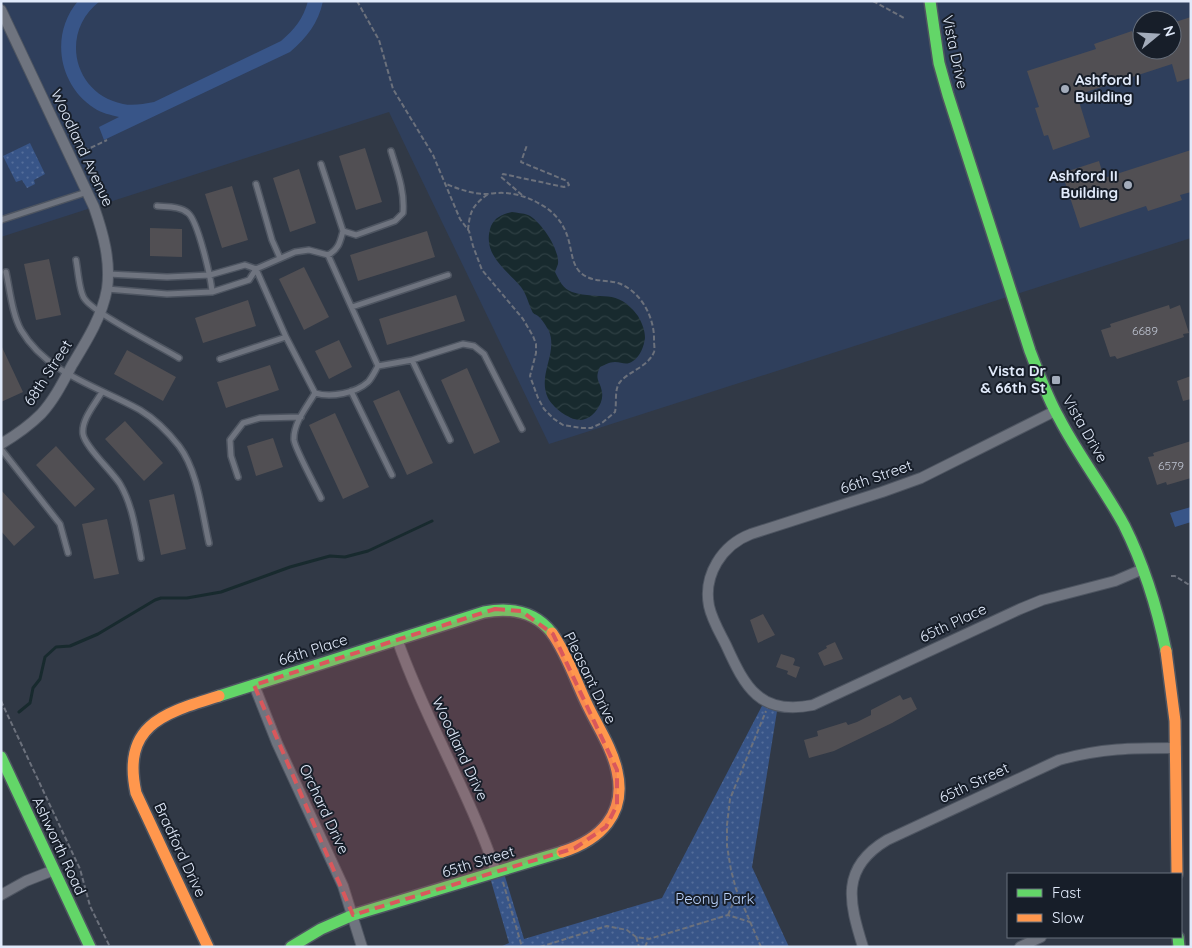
<svg xmlns="http://www.w3.org/2000/svg" width="1192" height="948" font-family="Quicksand,sans-serif">
<defs>
<pattern id="green-dots" width="8" height="8" patternUnits="userSpaceOnUse" patternTransform="scale(1.25)"><rect width="8" height="8" fill="#385588"/><path d="M2 2h.1M6 6h.1" fill="none" stroke="#546e9a" stroke-width="1.8" stroke-linecap="round"/></pattern>
<pattern id="water-waves" width="16" height="10" patternUnits="userSpaceOnUse" patternTransform="scale(1.25)"><rect width="16" height="10" fill="#182a2e"/><path d="M0 5q4-4 8 0t8 0" fill="none" stroke="#2e3f43"/></pattern>
</defs>
<rect width="100%" height="100%" fill="#313946"/>
<path fill="#2f3f5c" fill-rule="evenodd" d="M1,1H1191V238L549,444L389,112L1,237ZM1142,20H1172V50H1142Z"/>
<path fill="url(#green-dots)" d="M30,143L45,174L34,180L35,184L27,188L22,180L16,182L3,156Z
M765,700L778,705L752,867L789,947H500L509,943L489,874L503,870L524,939L662,898Z"/>
<path fill="#385588" d="M78,1H100C59,32 73,94 123,104C133,106 143,104 154,102L281,41C295,29 303,19 308,1H323C318,24 307,37 290,52L104,140L99,127L119,117C111,115 101,113 94,108C58,84 50,34 78,1Z
M1191,507V522L1175,527L1170,513Z"/>
<path fill="url(#water-waves)" d="M512,212C517,213 523,213 528,215C541,221 560,250 558,264C557,267 556,269 555,272C559,280 563,289 572,292C601,301 617,287 638,316C642,323 645,330 645,338C644,346 640,357 633,361C626,366 622,362 615,362C609,362 605,365 600,367C594,380 600,380 602,392C604,402 595,416 585,419C573,424 553,408 548,398C537,375 558,354 549,331C546,326 542,319 538,316C535,314 533,314 532,311C528,303 527,295 521,287C506,269 481,254 491,226C495,217 503,214 512,212Z"/>
<g fill="none" stroke-linecap="round" stroke-linejoin="round">
<path stroke="#182a2e" stroke-width="3" d="M19,712L30,703L33,688L40,679L45,657L56,647L70,646L98,634L155,600L161,598H187L221,592L290,567L330,556L345,557L368,551L432,521"/>
</g>
<path fill="#514f53" d="M1191,17V78L1177,82L1172,64L1077,95L1090,137L1053,150L1048,135L1044,136L1035,108L1039,107L1027,71L1096,49L1094,44L1132,31L1134,36L1142,33V50H1172V23Z
M365,148L382,202L356,210L339,156Z
M1191,150V192L1180,195L1182,200L1148,211L1146,206L1080,228L1062,173L1099,161L1104,178Z
M299,169L316,223L290,232L273,178Z
M232,186L248,240L222,248L205,194Z
M150,228L182,229V257L150,256Z
M427,231L435,257L358,281L350,255Z
M49,259L61,315L36,320L24,264Z
M304,267L329,317L304,330L279,279Z
M456,295L465,321L387,345L379,319Z
M248,300L256,326L203,343L195,318Z
M1169,305L1170,309L1180,305L1189,333L1183,334L1184,337L1117,359L1115,356L1110,357L1101,330L1111,327L1110,324Z
M339,340L352,367L329,379L315,351Z
M1,345L23,392L1,402Z
M127,350L176,377L163,401L114,374Z
M270,365L279,390L226,408L217,382Z
M467,368L500,442L474,454L441,380Z
M1191,376V399L1183,401L1177,381Z
M399,390L433,463L407,475L373,401Z
M335,413L369,487L343,499L309,425Z
M125,421L163,463L144,481L105,439Z
M273,438L283,467L256,476L247,446Z
M1191,441V478L1167,485L1166,482L1157,485L1148,457L1154,456L1153,453Z
M56,446L95,489L75,507L36,465Z
M1,490L35,527L14,546L1,531Z
M174,494L186,549L161,555L149,500Z
M107,519L119,574L94,579L82,524Z
M763,614L775,635L758,643L750,620Z
M835,642L843,659L824,666L818,653L827,648L826,646Z
M781,654L794,658L795,660L793,665L800,667L796,678L787,674L788,671L776,667Z
M900,695L903,700L911,697L917,709L892,723L834,751L809,758L804,740L818,736L817,731L846,722L848,725L857,722L871,715V710Z"/>
<g fill="none" stroke-linecap="round" stroke-linejoin="round">
<g stroke="#4e5561" stroke-width="8">
<path id="lane" d="M256,184L272,240L280,258
M157,206C167,207 180,206 188,213C198,221 211,278 212,292
M1,220L87,192
M343,231L356,235L395,221L403,213C405,191 397,171 391,151
M328,255L378,366
M76,260C78,270 79,290 84,298C93,313 161,347 179,358
M6,272C10,290 12,314 21,330C47,374 99,387 140,410C155,419 168,432 179,446C198,471 202,513 209,543
M108,274L167,277L210,275L245,265L256,269L286,337
M107,289L167,294L212,292L249,280L256,269L295,252L309,250L328,255C339,249 340,242 343,231L321,164
M352,307L448,275
M220,359L286,337L315,393C331,398 356,393 368,382C372,378 375,371 378,366L412,360L463,344L474,346L484,354L522,429
M412,360L450,440
M351,391L392,475
M102,392C95,404 81,420 83,434C85,447 112,471 120,484C133,506 136,533 141,558
M315,393C307,407 293,423 294,440C295,449 316,487 321,498
M1,449L60,524L68,553
M238,477L231,456L230,440L243,423L260,418L301,417"/>
</g>
<g stroke="#4e5561" stroke-width="12">
<path id="street" d="M1,10L94,207C103,233 111,261 107,289C102,317 86,342 72,365C63,382 54,400 41,414C29,426 16,435 1,444
M1055,411L921,478L882,492L751,534C722,545 703,575 709,606C712,620 720,633 726,645C745,687 760,716 813,705L1020,609L1042,600L1115,581L1143,569
M397,639C425,719 469,792 496,872
M254,685L277,743L343,886L362,947
M1,895L26,881L54,870
M863,947C849,902 840,868 887,840L1059,760C1101,748 1133,748 1176,748
M1020,947L1041,937"/>
</g>
<g stroke="#4e5561" stroke-width="14">
<path id="fast" d="M930,1L939,63L948,95L1030,351C1039,374 1047,397 1059,418C1078,455 1104,488 1124,525C1144,565 1157,607 1166,651
M219,696L484,612C511,607 535,611 552,633
M1,757L90,947
M1178,937L1179,947
M291,947L321,929L353,915L562,852"/>
</g>
<g stroke="#4e5561" stroke-width="14">
<path id="slow" d="M552,633C567,654 575,679 586,702C596,724 612,747 617,771C627,814 600,840 562,852
M1166,651L1175,721L1177,874
M208,947L136,793C121,724 165,713 219,696"/>
</g>
<path stroke="#6c717c" stroke-width="2" stroke-dasharray="5 2.5" stroke-linecap="butt" d="M357,1L379,40L393,89L433,155L460,219L469,231L473,246L482,270L523,319L533,336L536,344V353L530,376L538,398L544,409L554,419L563,425L582,428H591L602,423L615,412C617,403 614,389 620,382C629,371 648,367 654,352C655,349 654,344 654,341C655,318 641,291 618,283C604,279 590,283 579,271C573,264 572,255 570,246C566,226 556,212 538,203C526,196 511,192 497,193C494,193 490,194 486,194C472,194 459,189 446,184
M873,1L904,18
M84,151L107,140
M522,195L501,177L503,174L564,187L569,185L567,181L521,162L527,145
M468,230C470,211 472,206 488,194
M1171,576H1175L1191,586
M1,701L80,869L90,906L110,947
M503,882L522,947
M728,915L737,894
M636,937L639,947
M540,947L607,926L627,930L636,937L649,939L728,915L750,922
M645,947L648,940
M761,947L736,889L731,870L727,846V825L730,799L766,711"/>
<use href="#lane" stroke="#6f747f" stroke-width="5"/>
<use href="#street" stroke="#6f747f" stroke-width="10"/>
<use href="#fast" stroke="#63d668" stroke-width="11"/>
<use href="#slow" stroke="#ff974d" stroke-width="11"/>
</g>
<path fill="#d9585c" fill-opacity="0.2" stroke="#d9585c" stroke-width="4" stroke-dasharray="10 6" stroke-linejoin="round" d="M495,609L521,611L553,634L617,770V805L606,827L575,848L353,915L254,685Z"/>
<g fill="#a3acbb" stroke="#171e29" stroke-width="2">
<circle cx="1065" cy="89" r="5"/>
<circle cx="1128" cy="185" r="5"/>
<rect x="1051" y="375" width="10" height="10" rx="2.5"/>
</g>
<g text-anchor="middle" stroke-width="4" stroke-linejoin="round" paint-order="stroke">
<g font-size="12" fill="#bdc3d0">
<text x="1145" y="335">6689</text>
<text x="1171" y="470">6579</text>
</g>
<g font-size="15" fill="#e1eafa" stroke="#171e29">
<text transform="translate(955 52) rotate(78)" y="5">Vista Drive</text>
<text transform="translate(82 148) rotate(65)" y="5">Woodland Avenue</text>
<text transform="translate(48 373) rotate(-57)" y="5">68th Street</text>
<text transform="translate(1085 429) rotate(60)" y="5">Vista Drive</text>
<text transform="translate(876 477) rotate(-19)" y="5">66th Street</text>
<text transform="translate(953 623) rotate(-25)" y="5">65th Place</text>
<text transform="translate(313 650) rotate(-18)" y="5">66th Place</text>
<text transform="translate(590 678) rotate(64)" y="5">Pleasant Drive</text>
<text transform="translate(460 749) rotate(65)" y="5">Woodland Drive</text>
<text transform="translate(974 783) rotate(-25)" y="5">65th Street</text>
<text transform="translate(324 809) rotate(65)" y="5">Orchard Drive</text>
<text transform="translate(59 846) rotate(65)" y="5">Ashworth Road</text>
<text transform="translate(180 850) rotate(65)" y="5">Bradford Drive</text>
<text transform="translate(478 862) rotate(-17)" y="5">65th Street</text>
</g>
<g font-size="15" font-weight="bold" fill="#e1eafa" stroke="#171e29" text-anchor="end">
<text x="1075" y="85" text-anchor="start">Ashford I<tspan x="1075" dy="17">Building</tspan></text>
<text x="1118" y="181">Ashford II<tspan x="1118" dy="17">Building</tspan></text>
<text x="1046" y="376">Vista Dr<tspan x="1046" dy="17">&amp; 66th St</tspan></text>
</g>
<g font-size="15" fill="#bdd5fe" stroke="#171e29">
<text x="715" y="904">Peony Park</text>
</g>
</g>
<rect width="1192" height="948" fill="none" stroke="#e1eafa" stroke-width="5"/>
<rect x="1007" y="873" width="175" height="65" fill="#171e29" stroke="#68707d"/>
<rect x="1017" y="889" width="25" height="8" fill="#63d668" stroke="#68707d"/>
<text x="1052" y="898" font-size="15" fill="#e1eafa">Fast</text>
<rect x="1017" y="914" width="25" height="8" fill="#ff974d" stroke="#68707d"/>
<text x="1052" y="923" font-size="15" fill="#e1eafa">Slow</text>
<g transform="translate(1157 35) rotate(72)"><circle r="24" fill="#171e29" stroke="#68707d"/>
<path d="M0-4L9 19L0 12L-9 19Z" fill="#a3acbb"/>
<text y="-8" font-size="14" font-weight="bold" text-anchor="middle" fill="#e1eafa">N</text>
</g>
</svg>
